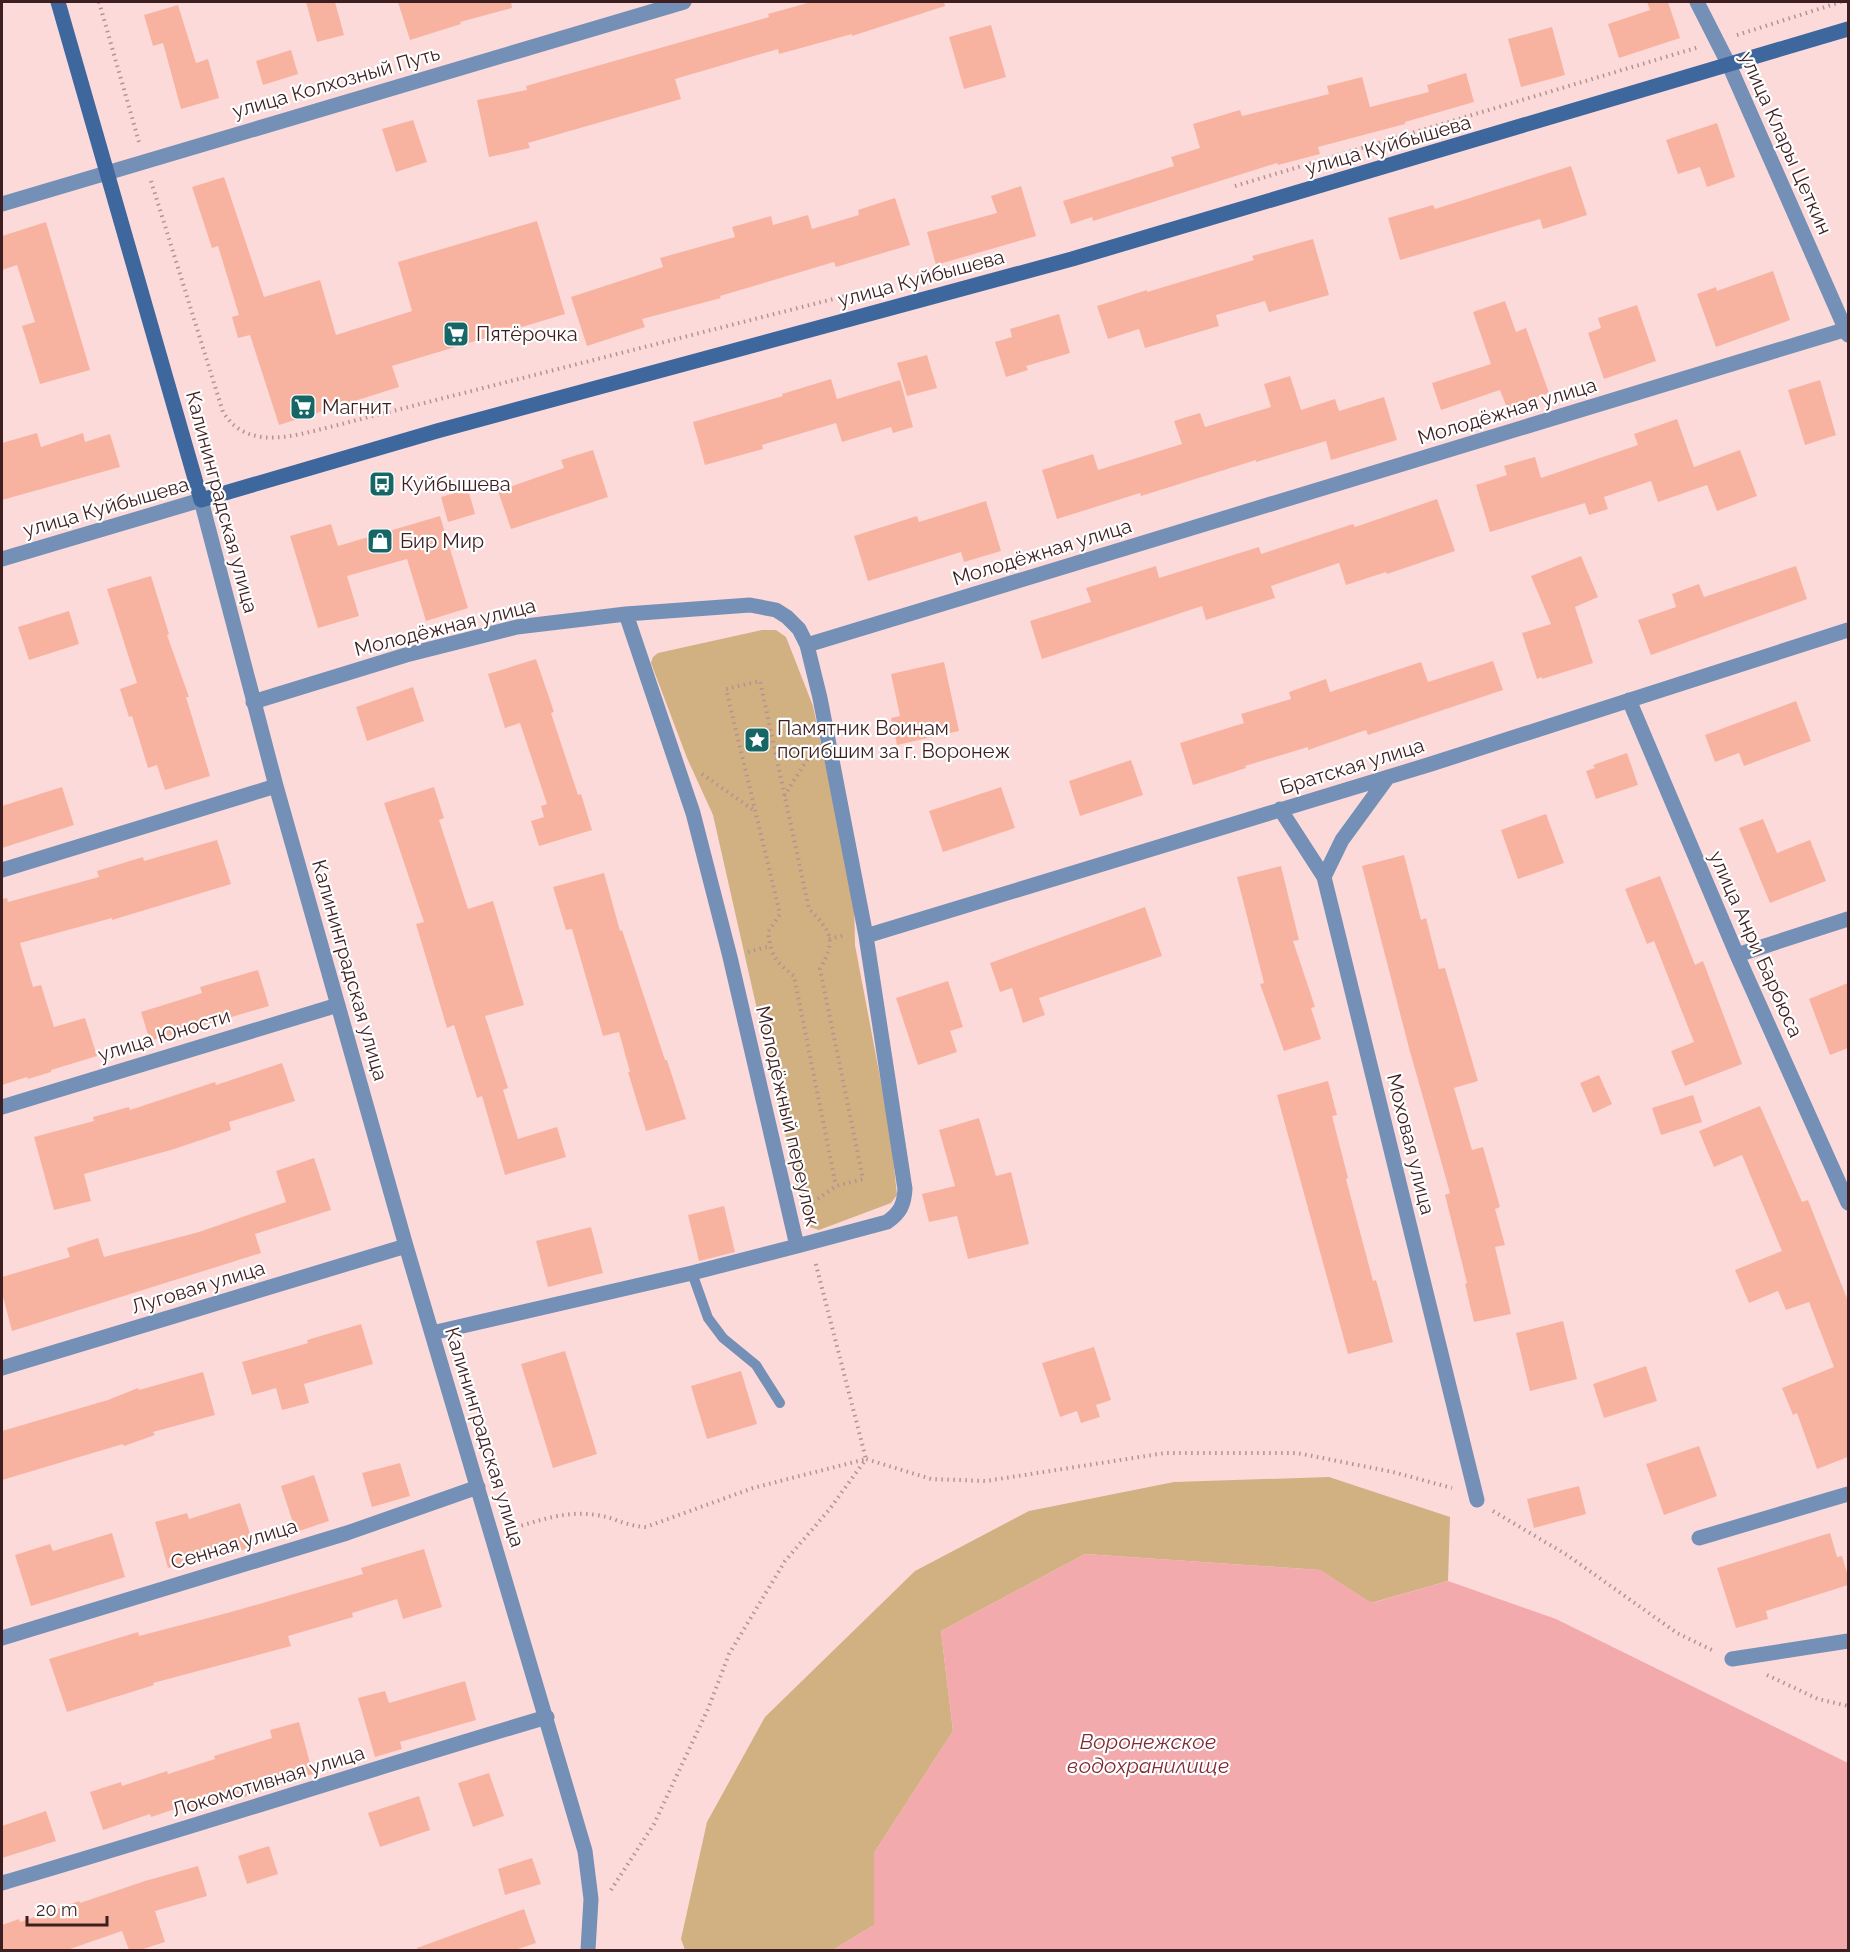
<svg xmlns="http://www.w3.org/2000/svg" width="1850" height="1952" font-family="Raleway,sans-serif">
<rect width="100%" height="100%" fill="#fcdada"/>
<path fill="#d1b082" d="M762,630H776L786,637L813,706L854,899L855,945L890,1130L897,1195L891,1203L819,1230L810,1227L804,1217L713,815L687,758L651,663L653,657L658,653Z
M1329,1477L1450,1517L1448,1581L1371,1603L1320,1570L1085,1554L941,1631L953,1731L874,1853V1925L833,1950H685L681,1939L707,1822L765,1717L915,1571L1029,1511L1174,1482Z"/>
<path fill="#f2aaad" d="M1085,1554L1320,1570L1372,1603L1448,1581L1556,1619L1848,1763V1950H833L874,1925V1853L953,1731L941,1631Z"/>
<path fill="#f8b3a0" d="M306,2H335L344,35L317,42Z
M398,2H511L512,8L460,22L461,24L410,40Z
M811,2H944L945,6L852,36V34L779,54L778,49L675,79L681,99L528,143L530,148L489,157L477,100L527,90L526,86L769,17L768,14Z
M1647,2H1668L1680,38L1619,58L1608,24L1650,10Z
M178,5L196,63L208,59L219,98L181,109L163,43L153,46L144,15Z
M991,25L1006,77L964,89L949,37Z
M1552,27L1565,75L1521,87L1508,39Z
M291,50L298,74L263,85L256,61Z
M1466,73L1474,102L1405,122V124L1318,147L1320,154L1278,165L1277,163L1093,221L1092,217L1071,224L1063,201L1174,166L1171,157L1200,148L1193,124L1240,110L1242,116L1329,94L1327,86L1362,77L1370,107L1429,92L1427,85Z
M413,120L427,162L396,172L382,129Z
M1717,123L1735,177L1707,187L1700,167L1678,174L1666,140Z
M1571,166L1587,215L1543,229L1540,219L1400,260L1388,218L1433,205L1435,209Z
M224,177L264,297L320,280L336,335L412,311L398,262L537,221L565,314L392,366L399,387L279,425L250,335L238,338L232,317L239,315L218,246L212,248L192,187Z
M1021,186L1036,236L936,265L927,232L997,213L991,196Z
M895,198L910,245L836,267L834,262L720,296L721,298L642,319L645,327L587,346L571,297L663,267L660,258L735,237L732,227L771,216L773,225L808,215L812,229L859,215L858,210Z
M46,222L90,370L40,384L22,326L35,322L17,265L2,270V236Z
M1313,239L1329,295L1269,312L1265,301L1216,315L1219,326L1145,348L1139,329L1108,339L1097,306L1147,290V292L1254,260L1252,256Z
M1773,271L1790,320L1716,347L1697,294L1716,287L1717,291Z
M1505,301L1516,332L1526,328L1549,393L1507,408L1500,390L1441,410L1432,383L1491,364L1473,312Z
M1637,305L1656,361L1604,379L1588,333L1601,328L1598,318Z
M1059,314L1070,353L1026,366L1028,370L1006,377L995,342L1012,337L1010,329Z
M927,355L937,388L907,396L897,363Z
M1290,376L1301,410L1335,399L1339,411L1384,397L1397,440L1331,460L1326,441L1256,462V460L1141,496L1140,493L1057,519L1042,470L1093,454L1098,470L1182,444L1174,421L1200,413L1205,427L1271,407L1264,384Z
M831,379L837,399L900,380L913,427L893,433L891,427L842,442L836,423L762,445L763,449L705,465L693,422L783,396L782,394Z
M1820,380L1836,435L1805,445L1788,390Z
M1677,419L1694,467L1740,450L1757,496L1717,511L1707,485L1658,502L1651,481L1604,497L1608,509L1589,515L1585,503L1490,532L1476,485L1507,475L1504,466L1535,457L1541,478L1638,445L1634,434Z
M37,433L41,447L83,433L85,442L110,434L120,467L2,500V443Z
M593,450L608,497L511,529L498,491L564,468L561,460Z
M468,489L475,514L448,522L441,497Z
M1437,499L1455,551L1387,574L1386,572L1346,585L1339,563L1271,586L1275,598L1206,620L1202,606L1042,659L1030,621L1091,602L1086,588L1156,566L1159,578L1259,547L1261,554L1353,524L1355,527Z
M986,501L1001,551L964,562L961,552L868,581L854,536L917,516L919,522Z
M440,516L468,608L426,621L407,559L347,576L359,616L318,628L290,536L331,524L338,546Z
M1581,556L1598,597L1575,607L1593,663L1542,679V677L1537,679L1522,633L1551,624L1531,576Z
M1796,566L1807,599L1651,655L1638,620L1676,607L1672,594L1699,584L1704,597Z
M151,576L169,634L167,635L189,697H186L210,776L165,790L157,765L148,768L132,716L129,717L120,689L137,683L107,589Z
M69,611L79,644L29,660L18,627Z
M536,659L554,712L551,713L578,795L581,794L592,830L539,846L531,821L544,817L541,806L547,804L520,723L505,728L488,674Z
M1493,661L1503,690L1368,735L1366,730L1308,750V747L1245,766L1246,768L1193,785L1180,743L1244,723L1241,714L1291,699L1289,692L1326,679L1330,692L1421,662L1428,682Z
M944,662L959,731L897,745L891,718L900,716L891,674Z
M413,687L424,721L367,741L356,707Z
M1796,701L1811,741L1744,766L1739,753L1715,762L1705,735Z
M1627,753L1638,785L1596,799L1586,771L1595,768L1593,765Z
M1131,760L1143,795L1080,816L1069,781Z
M62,787L74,825L2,848V806Z
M434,787L444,818L439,820L468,909L493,901L524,1005L485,1016L508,1088L503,1090L518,1139L557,1127L566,1157L505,1175L482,1096L477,1098L454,1025L447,1028L416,924L424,922L384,803Z
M1001,787L1015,828L943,852L929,811Z
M1546,814L1564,863L1518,879L1501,830Z
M1763,819L1777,853L1810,840L1826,881L1770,903L1739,828Z
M217,840L231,884L112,920V918L20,943L33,987L41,985L54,1027L85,1018L97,1056L51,1070V1072L28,1079L27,1077L2,1085V899L7,898L8,902L99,877L97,871L143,857L144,861Z
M1404,855L1421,920L1426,918L1439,969L1445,968L1478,1081L1454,1088L1472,1150L1483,1147L1500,1207L1495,1209L1505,1245L1495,1247L1511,1314L1474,1322L1465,1284L1467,1283L1445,1195L1450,1193L1409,1048L1362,866Z
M1281,866L1299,940L1293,941L1315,1007L1311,1008L1321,1039L1284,1051L1260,984L1264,983L1237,877Z
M604,873L620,931L622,930L665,1060H667L686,1119L646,1131L628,1072H630L619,1032L603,1036L572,929L566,930L553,887Z
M1660,876L1695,965L1703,961L1742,1064L1685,1086L1671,1051L1694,1042L1654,941L1647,944L1625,889Z
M1145,907L1162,956L1039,998L1045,1015L1023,1023L1012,988L1000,992L990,963Z
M258,970L269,1006L150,1041L141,1012L202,993L200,987Z
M948,981L963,1027L950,1031L957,1052L918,1065L896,998Z
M1848,983V1048L1830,1055L1809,999Z
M282,1063L295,1101L229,1122L231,1130L171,1150L84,1174L91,1201L54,1210L34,1137L94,1121L93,1117L129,1107L130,1110L215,1082L216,1085Z
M1599,1075L1612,1104L1593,1113L1580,1083Z
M1328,1081L1337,1115L1332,1116L1348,1178L1346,1179L1373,1281L1376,1280L1393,1342L1348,1354L1277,1095Z
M1693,1095L1702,1122L1661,1135L1652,1108Z
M1760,1106L1802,1202L1808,1200L1848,1301V1457L1817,1469L1797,1413L1793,1415L1782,1388L1834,1367L1809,1302L1786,1310L1778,1291L1749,1303L1735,1270L1782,1251L1742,1155L1714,1167L1699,1131Z
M979,1118L996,1176L1011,1172L1029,1244L968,1259L957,1216L929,1222L922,1194L955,1186L939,1130Z
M314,1158L331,1210L255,1234L261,1253L12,1331L2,1293V1277L70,1257L67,1248L98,1238L104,1257L199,1232L286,1202L276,1171Z
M724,1206L735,1252L699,1261L688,1215Z
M591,1227L603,1273L548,1287L536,1241Z
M1563,1321L1577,1379L1530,1391L1516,1333Z
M361,1324L373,1364L304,1384L309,1403L282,1410L276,1388L252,1395L242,1362L308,1343L307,1340Z
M1094,1347L1111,1400L1096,1405L1100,1417L1081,1423L1077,1411L1060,1417L1042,1363Z
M565,1351L597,1454L553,1468L521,1364Z
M1646,1366L1657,1401L1604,1418L1593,1384Z
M741,1371L757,1424L707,1439L691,1386Z
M203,1372L215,1415L153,1432L155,1435L124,1446L123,1444L2,1480V1431L108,1400L138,1388L139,1390Z
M1699,1446L1717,1496L1664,1515L1646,1464Z
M400,1463L410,1496L372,1507L362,1473Z
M314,1475L329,1521L296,1532L281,1486Z
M1579,1486L1586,1514L1534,1528L1527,1499Z
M240,1503L254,1546L224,1556L222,1551L168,1568L155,1522L187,1513L189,1519Z
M112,1533L125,1577L31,1606L15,1555L50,1544L53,1551Z
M1830,1533L1837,1557L1842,1556L1848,1576V1585L1766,1611L1768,1619L1736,1628L1717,1568Z
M424,1549L442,1607L403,1619L397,1599L352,1613L353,1617L288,1636L291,1646L153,1683L154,1685L67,1712L49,1659L138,1632L139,1636L231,1612L363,1574L361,1568Z
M465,1681L476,1720L400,1742L402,1749L375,1757L358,1698L385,1691L389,1703Z
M299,1722L313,1774L271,1786L272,1788L228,1802L227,1797L189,1810L187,1805L151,1817L150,1814L103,1830L90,1792L121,1782L122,1786L167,1771L168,1774L215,1759L214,1756L272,1738L270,1730Z
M489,1773L504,1816L473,1827L458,1783Z
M419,1796L430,1830L380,1847L368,1813Z
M46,1811L56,1841L2,1858V1826Z
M269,1846L278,1874L247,1884L238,1856Z
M532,1858L541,1884L505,1895L498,1869Z
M198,1866L207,1896L155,1911L165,1942L140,1950H129L122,1931L67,1950H2V1925L19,1919L20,1922L79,1901L80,1903L145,1881Z
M524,1909L536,1943L515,1950H417V1948Z"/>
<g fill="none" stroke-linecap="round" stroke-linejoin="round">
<path stroke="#b49393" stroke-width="4" stroke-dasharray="1.5 4.5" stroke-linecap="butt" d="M99,2L139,142
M1737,35L1841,2
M151,181L223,412C244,446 281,439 314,431L861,292
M1235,186L1699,47
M702,774L755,811
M784,796L811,754
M829,939L845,935
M748,952L770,946
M808,1206L836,1186L863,1179L820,969C836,940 832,932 809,909L760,681L726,689L780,914L768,932C772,958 774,960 794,976L836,1186
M1493,1511L1567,1555L1677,1633L1714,1651
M510,1529C538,1521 566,1510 596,1515C614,1517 625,1526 646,1527L753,1488L866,1459L815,1261
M1767,1675L1818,1699L1848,1706
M611,1890L654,1824L708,1709L729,1654L785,1561L829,1510L866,1459L931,1479L986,1481L1165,1453H1297L1393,1472L1452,1488"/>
<path stroke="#7490b6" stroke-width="10" d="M692,1273L708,1318L723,1338L756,1365L780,1403"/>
<path stroke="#7490b6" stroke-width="15" d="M1697,2L1729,65L1848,335
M2,204L684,2
M2,559L201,500L276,786L406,1246L585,1851L591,1899L588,1950
M807,645L1847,329
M1629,700L1737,955L1848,1203
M253,702L406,655L517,627L626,614L750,605L776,610L787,617L799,629L807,645L820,698L866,936L905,1189C904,1205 900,1213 887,1222L797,1246L730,957L693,813L626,614
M1280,809L1324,877L1477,1500
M2,870L276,786
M1324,877L1342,840L1388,777
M866,936L1431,764L1848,630
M1737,955L1848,919
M2,1107L338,1005
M432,1333L692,1273L797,1246
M2,1368L406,1246
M1699,1538L1848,1494
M2,1638L347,1533L478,1487
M1732,1659L1848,1641
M2,1883C184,1830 364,1771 547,1717"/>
<path stroke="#3e679e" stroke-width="15" d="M58,2L201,500L437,431L1072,259L1848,29"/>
</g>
<defs>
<g id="supermarket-square" transform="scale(1.35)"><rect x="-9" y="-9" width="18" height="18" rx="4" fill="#176666" stroke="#fff"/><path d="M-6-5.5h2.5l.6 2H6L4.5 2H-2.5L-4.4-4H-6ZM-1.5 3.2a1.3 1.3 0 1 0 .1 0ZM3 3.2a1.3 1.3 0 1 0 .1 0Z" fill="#fff"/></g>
<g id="bus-square" transform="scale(1.35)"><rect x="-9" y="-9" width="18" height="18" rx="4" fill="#176666" stroke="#fff"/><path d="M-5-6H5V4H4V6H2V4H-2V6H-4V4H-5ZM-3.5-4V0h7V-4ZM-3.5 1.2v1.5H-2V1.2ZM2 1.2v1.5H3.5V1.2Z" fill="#fff"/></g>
<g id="shop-square" transform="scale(1.35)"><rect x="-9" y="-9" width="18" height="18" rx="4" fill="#176666" stroke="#fff"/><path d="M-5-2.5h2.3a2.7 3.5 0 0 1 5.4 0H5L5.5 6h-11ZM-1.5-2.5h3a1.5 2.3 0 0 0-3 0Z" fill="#fff"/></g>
<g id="sight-square" transform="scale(1.35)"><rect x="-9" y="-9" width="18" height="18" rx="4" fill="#176666" stroke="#fff"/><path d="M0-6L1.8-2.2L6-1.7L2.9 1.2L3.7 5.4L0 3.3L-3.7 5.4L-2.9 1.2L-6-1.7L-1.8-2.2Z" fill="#fff"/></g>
</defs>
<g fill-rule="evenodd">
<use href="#supermarket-square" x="456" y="334"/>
<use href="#supermarket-square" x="303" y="407"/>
<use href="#bus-square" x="382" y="484"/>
<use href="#shop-square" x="380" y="541"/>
<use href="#sight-square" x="757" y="740"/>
</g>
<g text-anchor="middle" stroke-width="4.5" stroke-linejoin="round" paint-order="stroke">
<g font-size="20" fill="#3e1f21" stroke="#fff">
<text transform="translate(336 82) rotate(-16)" y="7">улица Колхозный Путь</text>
<text transform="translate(1786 143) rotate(66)" y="7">улица Клары Цеткин</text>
<text transform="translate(1388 145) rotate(-16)" y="7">улица Куйбышева</text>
<text transform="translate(921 278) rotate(-15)" y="7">улица Куйбышева</text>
<text transform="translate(1507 411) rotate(-17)" y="7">Молодёжная улица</text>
<text transform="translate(222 502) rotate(75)" y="7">Калининградская улица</text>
<text transform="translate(106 507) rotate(-16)" y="7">улица Куйбышева</text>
<text transform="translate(1042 552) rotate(-17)" y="7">Молодёжная улица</text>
<text transform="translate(445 627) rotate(-14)" y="7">Молодёжная улица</text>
<text transform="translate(1352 766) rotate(-17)" y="7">Братская улица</text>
<text transform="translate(1756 944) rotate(66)" y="7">улица Анри Барбюса</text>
<text transform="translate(350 970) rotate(74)" y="7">Калининградская улица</text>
<text transform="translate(164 1035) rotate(-17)" y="7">улица Юности</text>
<text transform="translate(788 1116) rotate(77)" y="7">Молодёжный переулок</text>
<text transform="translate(1411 1144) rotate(76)" y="7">Моховая улица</text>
<text transform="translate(198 1287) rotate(-17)" y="7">Луговая улица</text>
<text transform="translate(485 1437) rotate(73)" y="7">Калининградская улица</text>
<text transform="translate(234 1544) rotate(-17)" y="7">Сенная улица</text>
<text transform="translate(268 1781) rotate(-17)" y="7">Локомотивная улица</text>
</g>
<g font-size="20" fill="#3e1f21" stroke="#fff" text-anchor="start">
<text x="476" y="341">Пятёрочка</text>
<text x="322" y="414">Магнит</text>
<text x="401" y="491">Куйбышева</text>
<text x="400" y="548">Бир Мир</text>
<text x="777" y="735">Памятник Воинам<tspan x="777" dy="23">погибшим за г. Воронеж</tspan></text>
</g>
<g font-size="21" font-style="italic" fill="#7e2b35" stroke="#fff">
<text x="1148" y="1749">Воронежское<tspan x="1148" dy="24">водохранилище</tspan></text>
</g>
</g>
<rect width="1850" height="1952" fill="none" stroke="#3e1f21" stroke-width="6"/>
<path d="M27 1916v9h80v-9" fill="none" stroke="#3e1f21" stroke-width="3"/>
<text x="36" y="1916" font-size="18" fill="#3e1f21" stroke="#ffffff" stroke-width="4.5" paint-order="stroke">20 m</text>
</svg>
